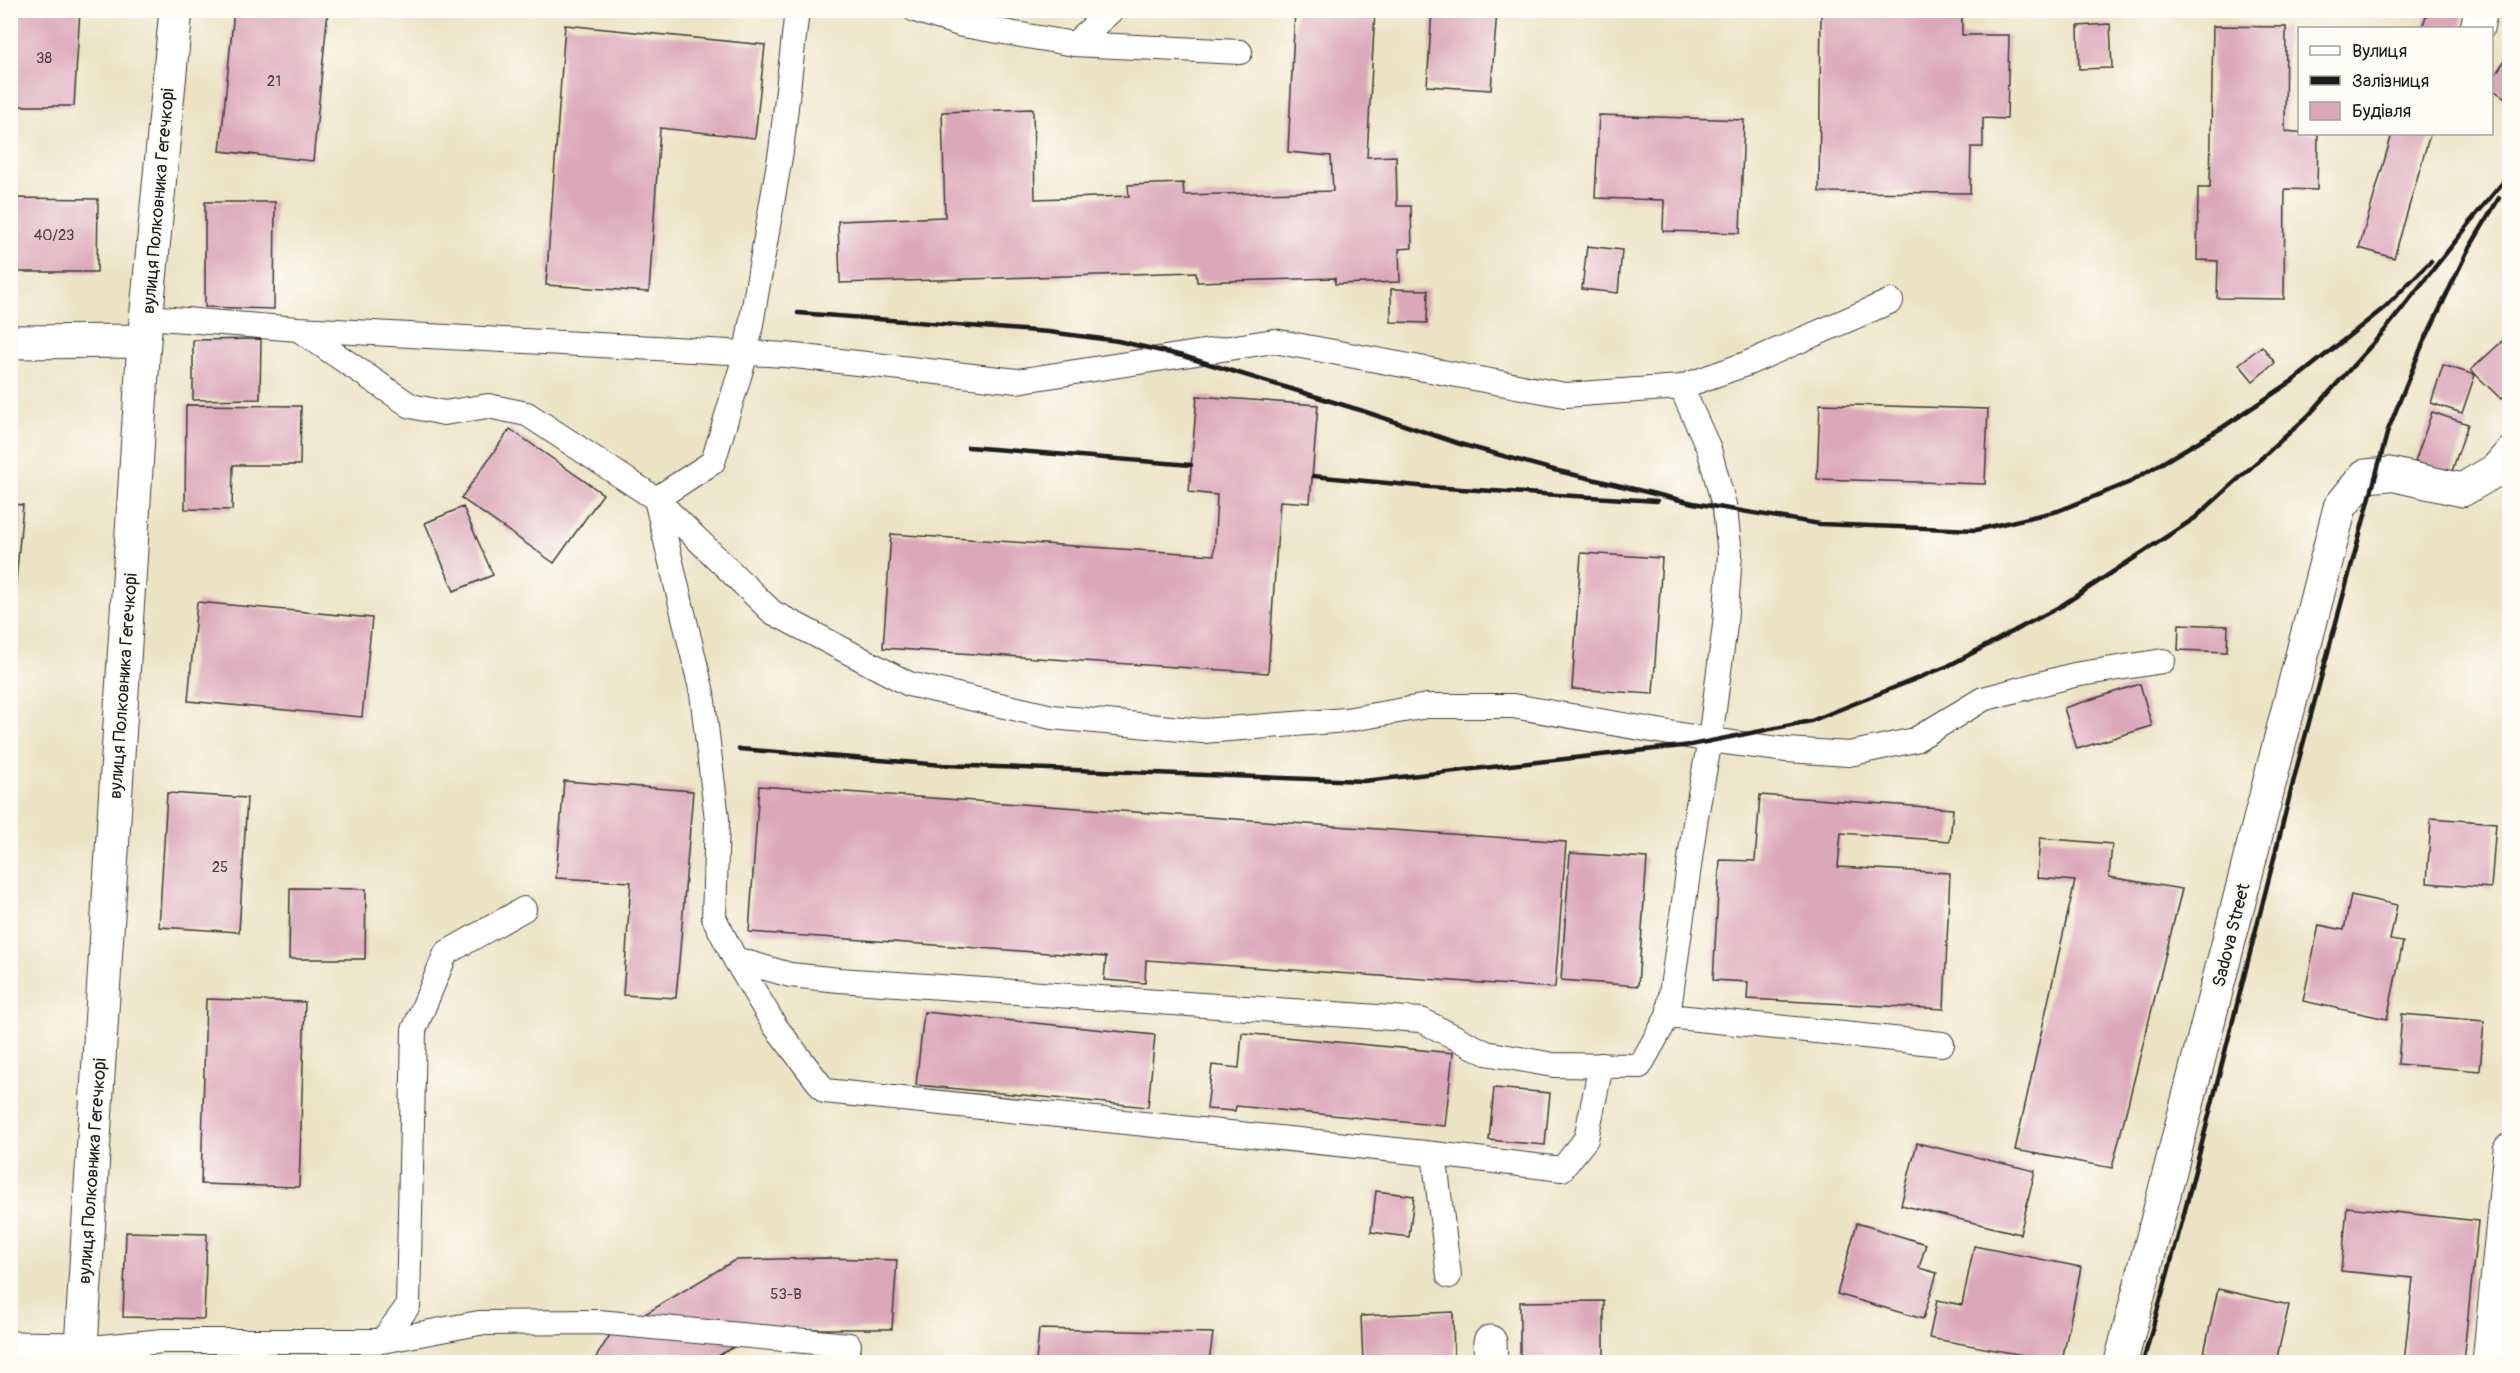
<svg xmlns="http://www.w3.org/2000/svg" width="2520" height="1373" font-family="Pangolin,sans-serif">
<rect width="100%" height="100%" fill="#fdfcf7"/>
<filter id="ink" filterUnits="userSpaceOnUse"><feTurbulence type="fractalNoise" baseFrequency=".0167" numOctaves="2"/><feDisplacementMap in="SourceGraphic" scale="12" xChannelSelector="R" yChannelSelector="G"/><feConvolveMatrix kernelMatrix="1 2 1 2 8 2 1 2 1" color-interpolation-filters="sRGB"/></filter>
<filter id="wash" filterUnits="userSpaceOnUse"><feTurbulence type="fractalNoise" baseFrequency=".008" numOctaves="4" result="noise"/><feDisplacementMap in="SourceGraphic" scale="24" xChannelSelector="R" yChannelSelector="G"/><feGaussianBlur stdDeviation="1.35" result="paint"/><feColorMatrix in="noise" values="0 0 0 0 0 0 0 0 0 0 0 0 0 0 0 0 0 1.4 0 .05"/><feComposite in="paint" operator="in"/></filter>
<g filter="url(#wash)">
<rect width="100%" height="100%" fill="#ece3c4"/>
<g id="blocks">
<path fill="#dba8b9" d="M10,10H80L74,106H10Z
M234,10H328L313,161L220,151Z
M1295,10H1375L1367,157L1396,156L1397,206H1411L1412,248L1399,249L1400,282L1335,284V278L1197,282L1196,272L840,283L838,221L945,217L942,112L1033,109L1035,199L1129,196L1128,185L1183,183L1184,195L1333,191L1331,156L1288,152Z
M1432,10H1497L1491,90L1427,86Z
M1821,10H1962V35H2009L2007,119L1983,118V147H1971L1970,193L1819,192Z
M2428,10H2465L2460,28H2422Z
M2110,24L2112,68L2079,69L2078,26Z
M565,25L765,45L755,138L660,128L649,292L546,285Z
M2213,26L2286,27L2285,131L2318,134L2317,190L2285,189L2284,299L2217,298L2218,261L2197,260L2198,188H2210Z
M2510,53V101L2492,89V79Z
M1599,115L1744,120L1740,233L1663,231L1664,200L1595,198Z
M2392,134H2430L2394,258L2359,248Z
M10,198L98,199L97,272H10Z
M205,202H275L274,309L205,307Z
M1587,246L1622,250L1618,293L1582,289Z
M1391,289L1428,290L1427,323L1391,322Z
M2510,334V391L2501,399L2471,370Z
M261,339L260,399L193,400V340Z
M2262,346L2275,363L2253,381L2239,364Z
M2443,365L2475,375L2462,413L2431,403Z
M1197,396L1318,405L1310,503L1280,501L1268,673L883,648L891,534L1214,555L1217,495L1189,492Z
M1820,404L1988,409L1985,484L1817,479Z
M186,405L301,406L300,465H233L232,510L185,509Z
M2432,412L2468,424L2451,474L2415,462Z
M510,429L603,494L554,563L461,498Z
M10,504L23,505L16,581H10Z
M463,507L493,575L454,591L425,523Z
M1581,553L1662,558L1653,694L1572,689Z
M197,602L372,618L362,717L188,701Z
M2179,624L2228,626L2227,652L2178,650Z
M2140,684L2152,726L2077,749L2064,708Z
M564,781L693,791L676,998L623,995L631,882L556,878Z
M759,786L1566,842L1555,988L1146,960L1145,983L1104,980L1106,957L749,932Z
M167,793L247,798L239,932L159,927Z
M1760,795L1953,809L1950,841L1841,833L1838,867L1950,873L1944,1009L1747,999L1748,982L1713,980L1720,860L1755,861Z
M2431,818L2496,823L2491,888L2427,883Z
M2040,838L2112,844L2109,877L2182,889L2112,1168L2015,1150L2075,881L2037,878Z
M1570,853L1647,858L1638,986L1561,980Z
M290,888L366,889L365,959H289Z
M2351,895L2397,905L2390,940L2403,942L2387,1019L2303,1001L2319,925L2344,930Z
M206,999L305,1002L299,1187L201,1184Z
M924,1012L1155,1035L1148,1107L916,1085Z
M2402,1014L2484,1021L2480,1071L2398,1064Z
M1242,1033L1453,1053L1445,1126L1236,1106L1235,1111L1207,1109L1212,1065L1239,1068Z
M1494,1088L1550,1093L1545,1145L1489,1140Z
M1917,1143L2035,1171L2020,1234L1901,1205Z
M1376,1191L1414,1196L1409,1237L1371,1232Z
M2347,1207L2478,1221L2463,1362H2404L2413,1278L2341,1271Z
M1857,1223L1926,1244L1919,1268L1937,1273L1923,1319L1837,1294Z
M126,1232L207,1234L204,1319L123,1317Z
M1974,1246L2081,1267L2062,1362L1929,1338L1937,1300L1962,1305Z
M824,1258L897,1260L892,1329H766L707,1362H593L610,1335L735,1260Z
M2218,1289L2289,1305L2276,1362H2202Z
M1604,1301V1362H1520V1302Z
M1453,1312L1454,1362H1363L1361,1316Z
M1039,1329L1213,1333L1209,1362H1036Z"/>
</g>
</g>
<g filter="url(#ink)">
<use href="#blocks" fill-opacity="0" stroke="#3b3a35" stroke-width="1.5"/>
<g fill="none" stroke-linecap="round" stroke-linejoin="round">
<g stroke="#3b3a35" stroke-width="26">
<path id="service" d="M797,10L781,151L746,353L713,462L656,499L702,693L717,819L714,918L735,959L790,975L839,980L1421,1020L1486,1053L1553,1065L1640,1066L1668,1016L1942,1044
M915,10L963,25L1074,44L1240,52
M1074,44L1112,10
M147,317L298,329L786,355L1017,381L1274,341L1565,395L1681,387L1746,364L1891,301
M298,329L411,406L444,413L488,406L527,414L656,499L772,612L909,684L1052,717L1203,731L1346,720L1427,706H1513L1710,740L1787,750L1849,754L1915,740L1983,699L2074,675L2163,661
M735,959L775,1026L825,1091L1434,1154L1562,1169L1586,1139L1601,1065
M1668,1016L1696,816L1710,740L1725,625L1730,554L1725,509L1709,449L1681,387
M1434,1154L1449,1276
M382,1341L479,1323L598,1322L849,1345
M81,1349L163,1341H382L408,1306L414,1030L446,953L524,909"/>
</g>
<g stroke="#3b3a35" stroke-width="35">
<path id="minor" d="M2477,28L2481,10
M10,342L144,341
M1490,1342L1491,1362
M10,1348L81,1349
M80,1362L144,341L176,10
M2121,1362L2340,507L2365,476L2390,474L2462,490L2496,470L2510,454
M2489,1362L2510,1150"/>
</g>
<use href="#service" stroke="#fff" stroke-width="24"/>
<use href="#minor" stroke="#fff" stroke-width="33"/>
<path stroke="#1c1c1c" stroke-width="4.5" d="M2469,223L2510,174
M798,313L1049,332L1118,341L1183,356L1363,411L1460,444L1554,470L1693,503L1820,524L1976,530L2058,511L2128,483L2223,427L2294,380L2385,307L2431,261
M968,447L1191,465
M1313,476L1429,487L1657,501
M739,749L943,765L1364,781L1691,745L1811,721L1948,666L2061,606L2195,518L2308,416L2385,330L2474,218
M2143,1362L2182,1222L2298,763L2388,430L2421,348L2467,252L2499,198"/>
</g>
</g>
<g text-anchor="middle" stroke-width="4.5" stroke-linejoin="round" paint-order="stroke">
<g font-size="15" fill="#4c3f43">
<text x="44" y="63">38</text>
<text x="274" y="86">21</text>
<text x="54" y="240">40/23</text>
<text x="220" y="872">25</text>
<text x="786" y="1299">53-В</text>
</g>
<g font-size="18" fill="#1c1c1c" stroke="#fdfcf7">
<text transform="translate(158 201) rotate(-85)" y="6">вулиця Полковника Гегечкорі</text>
<text transform="translate(123 686) rotate(-86)" y="6">вулиця Полковника Гегечкорі</text>
<text transform="translate(2231 935) rotate(-76)" y="6">Sadova Street</text>
<text transform="translate(92 1171) rotate(-86)" y="6">вулиця Полковника Гегечкорі</text>
</g>
</g>
<rect width="2520" height="1373" fill="none" stroke="#fdfcf7" stroke-width="36"/>
<rect x="2298" y="27" width="195" height="108" fill="#fdfcf7" stroke="#a3a29f" stroke-width="1.5"/>
<rect x="2310" y="46" width="30" height="9" fill="#ffffff" stroke="#a3a29f" stroke-width="1.5"/>
<text x="2352" y="57" font-size="18" fill="#1c1c1c">Вулиця</text>
<rect x="2310" y="76" width="30" height="9" fill="#1c1c1c" stroke="#a3a29f" stroke-width="1.5"/>
<text x="2352" y="87" font-size="18" fill="#1c1c1c">Залізниця</text>
<rect x="2310" y="102" width="30" height="18" fill="#dba8b9" stroke="#a3a29f" stroke-width="1.5"/>
<text x="2352" y="117" font-size="18" fill="#1c1c1c">Будівля</text>
</svg>
